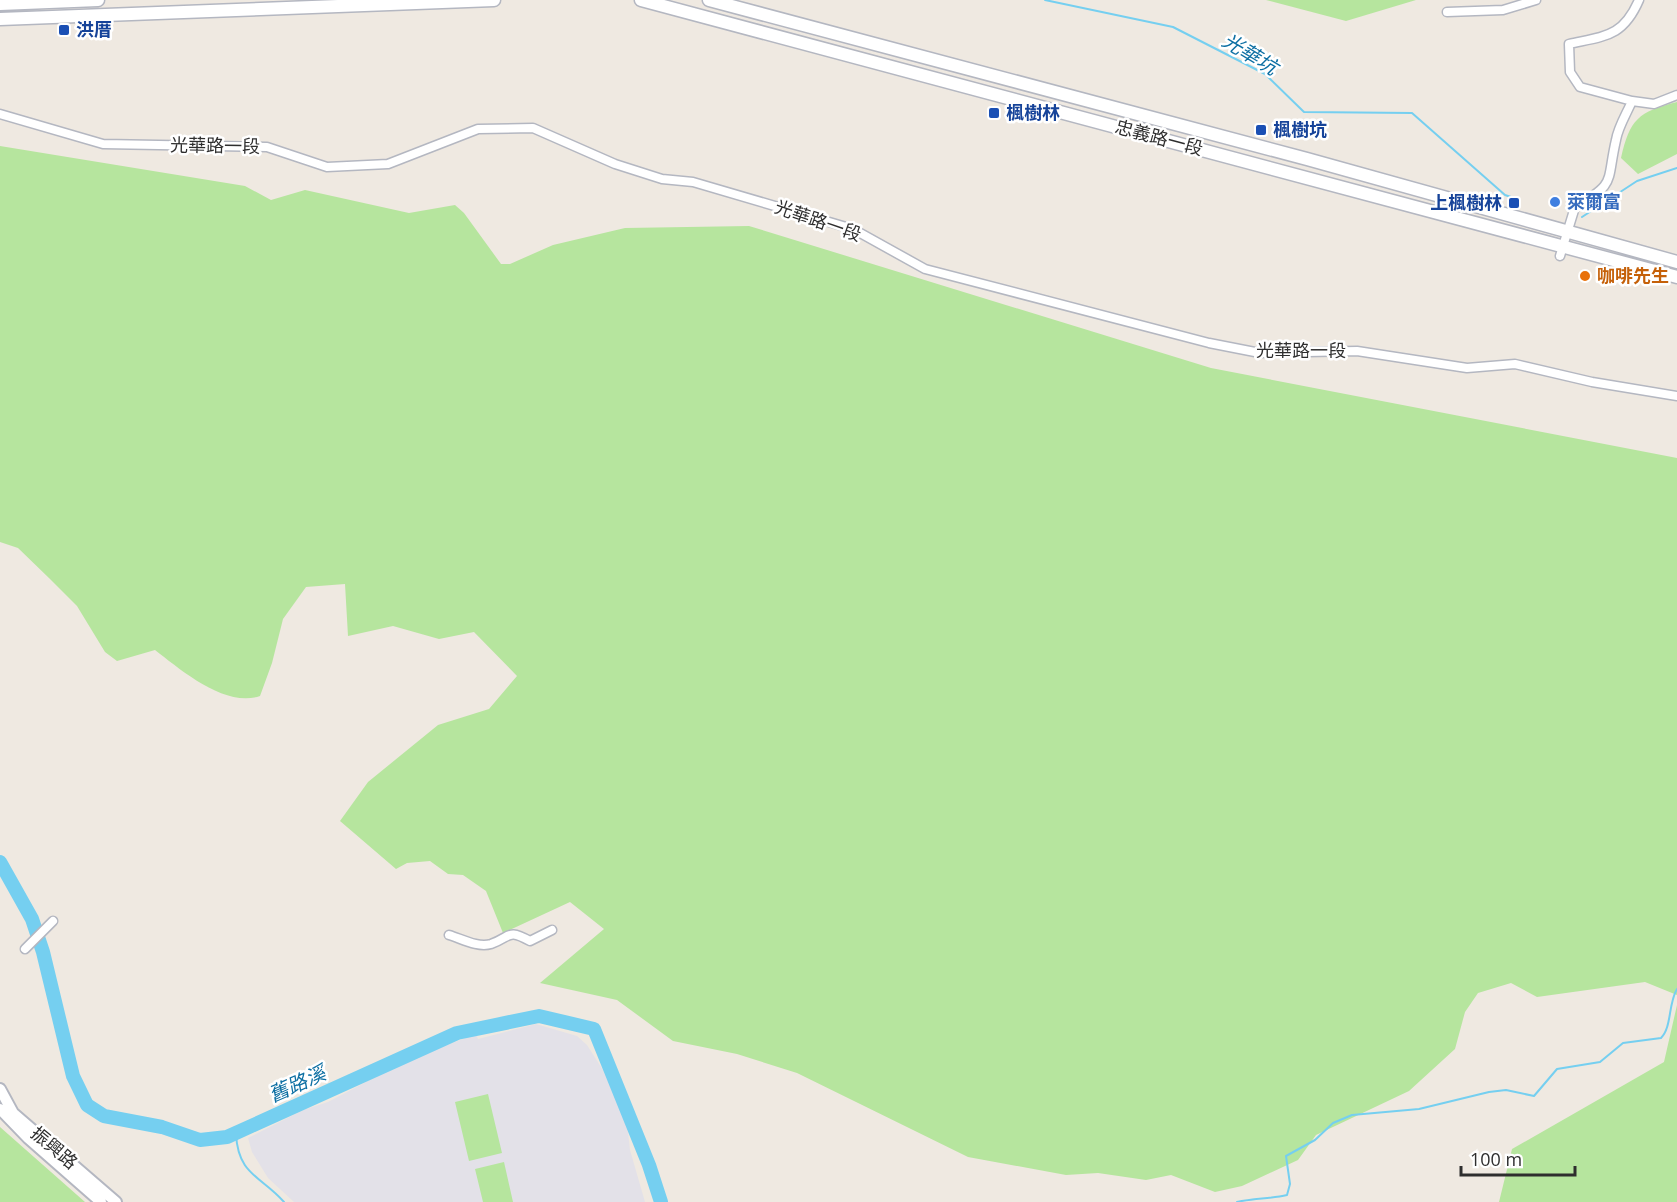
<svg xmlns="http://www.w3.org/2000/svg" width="1677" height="1202" font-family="'Open Sans','Noto Sans TC',sans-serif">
<rect width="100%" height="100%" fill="#efe9e1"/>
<path fill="#e3e1e8" d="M536,1024L577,1036L587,1045L603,1070L627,1123L630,1150L645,1202H294L268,1178L252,1152L248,1138L303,1110L328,1102L408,1060L476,1034L478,1039Z"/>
<path fill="#b6e59e" d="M1266,0H1416L1346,21Z
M1677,102V154L1638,174L1621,158C1630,119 1638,112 1677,102Z
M0,146L245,186L271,200L305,190L409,213L455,205L464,213L501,264H510L553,245L625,228L749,226L1211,368L1677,458V995L1645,982L1537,997L1511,983L1478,993L1465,1012L1455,1049L1409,1091L1316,1135L1298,1160L1242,1186L1215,1192L1171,1175L1146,1180L1098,1173L1066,1175L968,1157L797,1073L737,1054L673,1041L617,1000L540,983L604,929L570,902L503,933L486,891L463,875L448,874L430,861L407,863L396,869L340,821L368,782L438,725L489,709L517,676L474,632L439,639L393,626L348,636L345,584L306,587L283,619L272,663L260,696C225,708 181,670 155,650L117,661L105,652L77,606L49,578L18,548L0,542Z
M1677,1005V1202H1499L1512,1149L1664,1062Z
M488,1094L502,1153L469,1161L455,1102Z
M0,1127L85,1202H0Z
M504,1162L513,1202H483L475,1169Z"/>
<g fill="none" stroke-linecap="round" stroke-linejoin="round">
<path stroke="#75cff0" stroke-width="2" d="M1045,0L1173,27L1265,74L1304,112L1412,113L1505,195L1514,198
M1582,217L1637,181L1677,168
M236,1134C238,1175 261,1176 284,1202
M1237,1202C1254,1198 1270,1199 1287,1195L1290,1184L1286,1156L1315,1140L1333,1123L1352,1115L1419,1109L1489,1092L1506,1090L1534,1096L1557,1069L1600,1062L1623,1043L1661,1038C1672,1027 1668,1004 1677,989"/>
<path stroke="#75cff0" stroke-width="14" d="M0,862L32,919L43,952L73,1076L87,1105L104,1116L162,1127L200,1140L227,1137L457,1033L539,1016L594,1029L649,1165L661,1202"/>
<g stroke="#b4b7c1" stroke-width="11">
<path id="minor" d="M1447,12L1503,10L1536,0
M1632,101L1654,104L1677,95
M0,114L103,144L267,147L327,167L388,164L478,129L533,128L615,164L662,179L693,182L853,229L925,269L1209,343L1260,353L1357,351L1467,368L1515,364L1592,382L1677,396
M1560,256L1575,207C1617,183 1606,183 1616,140C1618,127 1627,113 1632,101L1580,87L1570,72L1569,44C1605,36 1623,37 1639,0
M449,935C462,939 478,948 491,944C511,937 507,928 530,941L552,930
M25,949L53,921"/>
</g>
<g stroke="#b4b7c1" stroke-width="14">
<path id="tertiary" d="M0,1089L13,1113L116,1202
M0,1109L28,1138L101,1202"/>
</g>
<g stroke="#b4b7c1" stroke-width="15">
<path id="secondary" d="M641,0L1677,277
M709,0L1307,159L1677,262
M0,4L98,0
M0,19L494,0"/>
</g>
<use href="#minor" stroke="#fff" stroke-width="8"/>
<use href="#tertiary" stroke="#fff" stroke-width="10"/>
<use href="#secondary" stroke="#fff" stroke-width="12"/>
</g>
<g fill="#1a4fb4" stroke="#fff" stroke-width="2">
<rect x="58" y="24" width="12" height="12" rx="3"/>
<rect x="988" y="107" width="12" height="12" rx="3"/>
<rect x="1255" y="124" width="12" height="12" rx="3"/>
<rect x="1508" y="197" width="12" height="12" rx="3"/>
</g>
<circle fill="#3f7fe0" stroke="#fff" stroke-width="2" cx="1555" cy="202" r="6"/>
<circle fill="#e8710a" stroke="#fff" stroke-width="2" cx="1585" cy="276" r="6"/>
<g text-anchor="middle" stroke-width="5" stroke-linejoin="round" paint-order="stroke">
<g font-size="18" font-weight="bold" fill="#164399" stroke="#fff" text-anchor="start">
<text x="76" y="36">洪厝</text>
<text x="1006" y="119">楓樹林</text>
<text x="1273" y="136">楓樹坑</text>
<text x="1502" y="209" text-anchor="end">上楓樹林</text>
</g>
<g font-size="18" fill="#2e2e2e" stroke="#fff">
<text transform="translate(1159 138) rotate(15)" y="6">忠義路一段</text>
<text transform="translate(215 146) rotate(1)" y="6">光華路一段</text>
<text transform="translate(818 221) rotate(19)" y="6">光華路一段</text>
<text x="1301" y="357">光華路一段</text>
<text transform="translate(54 1148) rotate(40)" y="6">振興路</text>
</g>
<g font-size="18" font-weight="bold" fill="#366cbe" stroke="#fff" text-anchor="start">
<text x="1567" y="208">萊爾富</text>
</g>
<g font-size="18" font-weight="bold" fill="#c56008" stroke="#fff" text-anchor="start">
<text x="1597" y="282">咖啡先生</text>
</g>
<g font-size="20" font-style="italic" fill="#0d6fa3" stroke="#fff">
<text transform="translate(1250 54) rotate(31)" y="7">光華坑</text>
<text transform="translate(297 1084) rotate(-24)" y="7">舊路溪</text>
</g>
</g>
<path d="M1461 1166v9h114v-9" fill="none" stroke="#2e2e2e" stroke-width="3"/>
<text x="1470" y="1166" font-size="18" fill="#2e2e2e" stroke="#ffffff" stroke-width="4.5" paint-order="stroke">100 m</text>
</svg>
